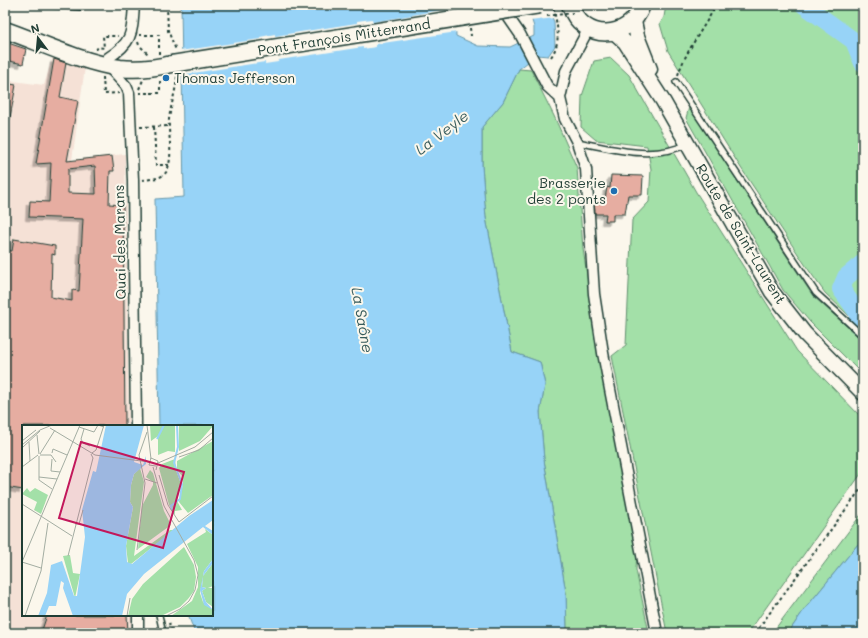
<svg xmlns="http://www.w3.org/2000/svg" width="868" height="638" font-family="Mali,sans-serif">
<defs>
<filter id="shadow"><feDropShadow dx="-3.5" dy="3.5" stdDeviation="0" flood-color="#0004"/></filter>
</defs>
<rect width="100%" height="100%" fill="#fbf7ec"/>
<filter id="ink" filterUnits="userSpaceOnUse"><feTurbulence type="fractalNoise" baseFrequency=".025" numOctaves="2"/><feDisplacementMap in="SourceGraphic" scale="8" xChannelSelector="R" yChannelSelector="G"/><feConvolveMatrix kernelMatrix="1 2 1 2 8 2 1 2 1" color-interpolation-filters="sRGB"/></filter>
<g filter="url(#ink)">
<path fill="#f5e1d6" d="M53,56L85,67L72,160L125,154L129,426H23V615H132V633H5V80L44,85Z"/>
<path fill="#a3e0a8" stroke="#618e6e" d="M666,5H797L848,45L863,79V329L825,293L808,269L741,168L668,51L660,24L664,17Z
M815,5H863V47L858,36Z
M611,58L629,75L696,192L797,351L863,419V471L748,633H667L612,356L626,345L632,220L649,202L651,169L647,146L596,140L581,127L582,96L594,61Z
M519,69L531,70L554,116L577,168L583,249L601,369L637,548L636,570L649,633H567L566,593L544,460L540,412L545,385L540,362L512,352L486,218L482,166V127L503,102Z
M689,107L813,296L863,341V375L810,322L783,290L686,118Z
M863,512V538L804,610L788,633H772Z"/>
<path fill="#97d3f7" stroke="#6797a9" d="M181,5H455L456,36L478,46L510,47L534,36V27L527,5H547L554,22L555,46L548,56L537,55L519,69L503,102L482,127V166L486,218L512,352L540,362L545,385L540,412L544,460L566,593L567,633H195L188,615H212V426H159L155,199L184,197Z
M863,538V633H788L804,610Z"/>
<path fill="#fbf7ec" d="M525,5H549L554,18L530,21Z
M457,7V32L376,44V47L363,49V47L279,60L278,62L265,64V62L180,75V51L260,39V37L275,34V36L357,23V21L372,19L373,22Z"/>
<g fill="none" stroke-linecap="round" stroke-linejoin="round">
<path stroke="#97d3f7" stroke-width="18" d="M804,5L854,41L863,63
M858,325V313L841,289L846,277L863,263"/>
</g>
<path fill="#e6ada1" stroke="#1f3d34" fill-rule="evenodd" filter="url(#shadow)" d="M5,42L26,49L23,64L5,60Z
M54,59L66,63L60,97L78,101L67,161L112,156L114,171H110L109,204L123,205L125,426H23V490L5,487V250L12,251L14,239L55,246V255L52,254L51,297L72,301V290L79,291L83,219L29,217L30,201L49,202L51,163L36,164ZM95,166L96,194L68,193V169Z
M5,83L16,85L9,123L5,122Z
M611,175L643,176L642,195H628L625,214H613V221H605L606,214H595L594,199H605L607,187L610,188Z
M47,615H127L128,633H41Z"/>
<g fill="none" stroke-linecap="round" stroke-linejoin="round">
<g stroke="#1f3d34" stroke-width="8">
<path id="service" d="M53,5L80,7
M676,82L816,293L863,336
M577,142C614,149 652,161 688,144
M159,615L163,633"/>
</g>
<g stroke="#1f3d34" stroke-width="13">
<path id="minor" d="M502,8L520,34L547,86L560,98
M589,28L566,71L560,98L565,119L577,142L586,169L594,294L603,353L657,633
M108,58C133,42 132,33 134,5
M107,65L126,86L129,93L133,180L136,426
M138,633V615"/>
</g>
<g stroke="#1f3d34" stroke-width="17">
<path id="secondary" d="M634,21L637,36L650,69
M614,32L625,42L663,101L772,292L805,334L863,393"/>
</g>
<g stroke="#1f3d34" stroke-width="19">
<path id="primary" d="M570,5C582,42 630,41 642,5
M5,30C42,43 81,62 120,68C137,70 155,68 172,64"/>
</g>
<path stroke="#1f3d34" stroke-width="2" stroke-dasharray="3 3" stroke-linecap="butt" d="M167,5L168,31L176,50
M470,28L471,36
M139,35H159V54
M138,42L139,45L149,55
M96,50L98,47L104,48L103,36H118
M551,57C562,41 557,25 553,6
M678,75C685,52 704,28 716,5
M103,77L104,94L119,93
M139,89L143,80
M139,93H160V80
M140,127L169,126
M154,127L156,165H169
M142,180C152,179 165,179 168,168C173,153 168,134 169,119C171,104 176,91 177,76
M169,623L172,633
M755,633L863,486"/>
<use href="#service" stroke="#fbf7ec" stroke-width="5"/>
<use href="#minor" stroke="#fbf7ec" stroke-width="10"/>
<use href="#secondary" stroke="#fbf7ec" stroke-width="14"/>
<use href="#primary" stroke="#fbf7ec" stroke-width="16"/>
<g stroke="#1f3d34" stroke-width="19" stroke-linecap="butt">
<path id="primary-bridge" d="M172,64L540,5"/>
</g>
<path stroke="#1f3d34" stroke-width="2" stroke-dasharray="3 3" stroke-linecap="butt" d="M547,16L573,13"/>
<use href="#primary-bridge" stroke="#fbf7ec" stroke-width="16"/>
</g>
</g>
<g fill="#1f6fb2" stroke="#fbf7ec" stroke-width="1.5">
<circle cx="166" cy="78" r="4"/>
<circle cx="614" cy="191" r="4"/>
</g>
<g text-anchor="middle" stroke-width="4" stroke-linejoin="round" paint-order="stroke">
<g font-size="14" fill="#1f3d34" stroke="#fbf7ec">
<text transform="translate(344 37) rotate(-9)" y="5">Pont François Mitterrand</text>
<text transform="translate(741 234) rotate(59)" y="5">Route de Saint-Laurent</text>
<text transform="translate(120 242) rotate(-91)" y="5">Quai des Marans</text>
</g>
<g font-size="14" fill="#1f3d34" stroke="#fbf7ec" text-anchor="start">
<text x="174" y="83">Thomas Jefferson</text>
<text x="606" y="188" text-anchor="end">Brasserie<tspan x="606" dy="16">des 2 ponts</tspan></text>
</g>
<g font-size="15" font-style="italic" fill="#375b5b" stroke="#fbf7ec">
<text transform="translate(442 133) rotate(-37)" y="5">La Veyle</text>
<text transform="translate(362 320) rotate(80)" y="5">La Saône</text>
</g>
</g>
<g transform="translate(22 425)">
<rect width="191" height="191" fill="#fbf7ec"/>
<path d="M128,0H153V27L146,26L136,30V11L129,16ZM157,0H191V1L178,16L157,26ZM191,16V70L166,88L157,77L161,59L160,51L155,45V36ZM153,34L154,45L159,59L155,76L160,85L153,86V90L147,80L137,43L140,39ZM118,43L122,57L112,131L148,105H152L109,139L106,138L104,121L111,82L108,77L109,60L112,49ZM128,45L131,48L142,86L149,100L116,124L120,81L131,60V57L124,52ZM5,63L8,67L13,63L26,70L19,89L12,85L15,77L0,69ZM183,104L191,110V134L182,146L178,168L181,177L191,185V191H149L170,176L176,162V142L165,119L184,107ZM162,122L172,140L174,152L172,166L166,174L158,182L139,191H106L110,174L121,159ZM48,130L51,148L58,149L53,173L41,131ZM191,138V161L186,163H191V182L184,177L180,166L184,163L180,162L181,151Z" fill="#a3e0a8"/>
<path d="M84,0H122L112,37L121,40L124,31V39L112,49L109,60L108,77L111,82L104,121L105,137L110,139L167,91L191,75V95L183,101L191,106V110L181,102L122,149L105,169L100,191H51L41,163L42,158L39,156L34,181H27L23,191H16L25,168L29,140L40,136L52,171H55L63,112L60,85L71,46L74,47ZM191,134V138L181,151L180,162L184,163L180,166L184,177L191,185L182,180L178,165L182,146Z" fill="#97d3f7"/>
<path fill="none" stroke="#97d3f7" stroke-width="2" d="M135,14L142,0M150,85L149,81L158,74L160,59L152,38L156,22L155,0"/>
<path fill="none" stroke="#a3ada2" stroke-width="1" d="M125,0L129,34M57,2L72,7L76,0L82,2M28,3L73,30L127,37M62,4L59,14L61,18L68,21M15,10L17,29M0,16L14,5M7,17L8,36M0,20L18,5L30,0M0,23L18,6M30,28L31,24L45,30M70,28L74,25L82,0M18,29L33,5M18,30H29L34,37M17,31V55L30,64M157,32L177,25L191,13M30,34L29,46L38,47M136,38L173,22L191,7M0,42L16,30M131,42L142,81L172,135L176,150L173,165L167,176L158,184L144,191M134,45L136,36L129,33L127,40L134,41M137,50L146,80L157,97L191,71M17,52L35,54M123,54L135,58M0,79L50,111M53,99H57L61,85M115,125L123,58L117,30L125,7M46,131L71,33L69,29M0,137L58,0M0,137L19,143M3,191L19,146L26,98M105,191L108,173"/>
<path fill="#c2185b" fill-opacity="0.15" stroke="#c2185b" stroke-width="2" d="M59,17L162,47L141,123L37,93Z"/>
<rect width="191" height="191" fill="none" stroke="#1f3d34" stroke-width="2"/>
</g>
<rect width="868" height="638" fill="none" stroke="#fbf7ec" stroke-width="20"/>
<rect x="10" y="10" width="848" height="618" fill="none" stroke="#1f3d34" stroke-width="1.5" filter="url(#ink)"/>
<g transform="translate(38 38) rotate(344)" stroke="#fbf7ec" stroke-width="3" paint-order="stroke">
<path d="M0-3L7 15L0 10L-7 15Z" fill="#1f3d34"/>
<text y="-6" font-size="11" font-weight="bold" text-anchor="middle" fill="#1f3d34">N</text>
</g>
</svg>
